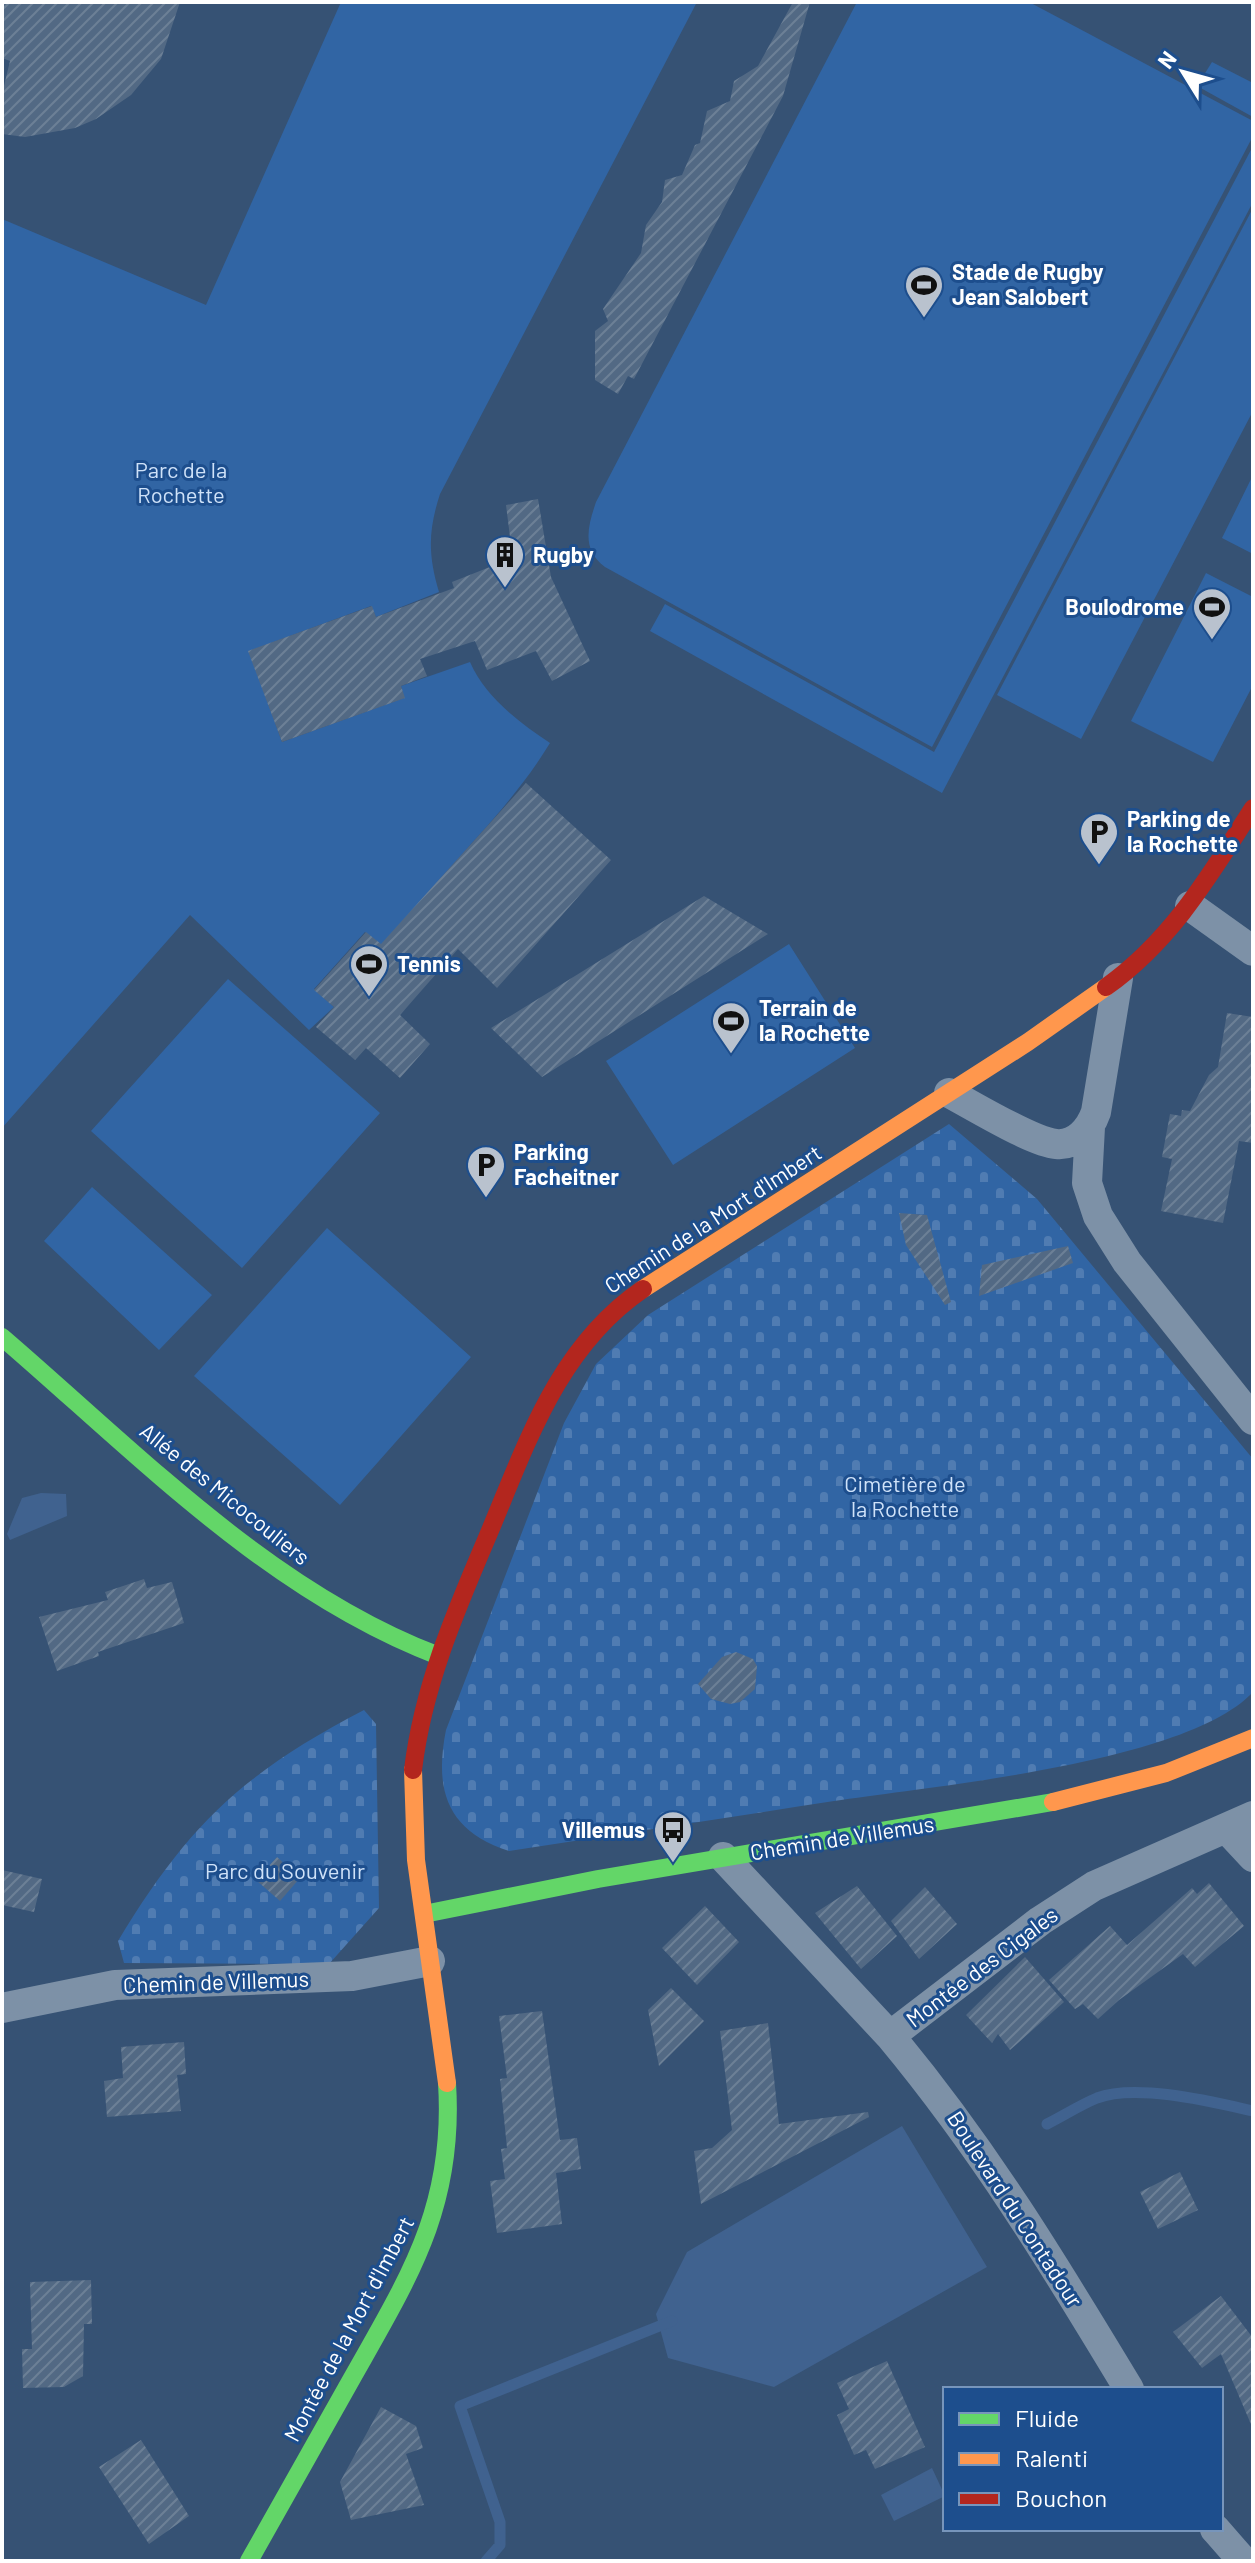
<svg xmlns="http://www.w3.org/2000/svg" width="1255" height="2563" font-family="Barlow,sans-serif">
<defs>
<pattern id="cemetery-stones" width="16" height="16" patternUnits="userSpaceOnUse" patternTransform="scale(2)"><rect width="16" height="16" fill="#3165a4"/><path d="M2 7V4a2 2 0 0 1 4 0v3zM10 15v-3a2 2 0 0 1 4 0v3z" fill="#507cb2"/></pattern>
<pattern id="building-hatch" width="6" height="6" patternUnits="userSpaceOnUse" patternTransform="scale(2)"><rect width="6" height="6" fill="#526984"/><path d="M-1 1l2-2M0 6l6-6M5 7l2-2" fill="none" stroke="#6c8096"/></pattern>
</defs>
<rect width="100%" height="100%" fill="#365274"/>
<path fill="#3165a4" d="M341,2H697L440,494C428,531 428,555 439,592L376,617L371,606L249,651L282,742L404,698L401,686L470,662C485,697 519,722 550,743C504,819 434,875 386,949L365,932L314,989L334,1007L309,1030L190,915L2,1128V219L206,305Z
M857,2H1029L1253,121V136L932,747L605,567C581,549 588,526 596,502Z
M1212,62L1253,83V117L1197,86Z
M1253,146V202L942,793L650,631L665,604L934,752Z
M1253,208V411L1081,739L997,695Z
M1253,475V554L1222,538Z
M1206,573L1253,597V685L1213,762L1131,721Z
M789,944L855,1048L673,1165L606,1061Z
M228,979L380,1113L242,1268L91,1131Z
M92,1187L212,1295L159,1350L44,1241Z
M327,1228L471,1357L340,1505L194,1376Z"/>
<path fill="url(#cemetery-stones)" d="M949,1124L1037,1199L1253,1459V1692C1187,1763 933,1786 834,1801C726,1818 617,1834 509,1851C447,1831 434,1790 446,1730L564,1423L596,1364L648,1315Z
M364,1710L376,1724L379,1908L329,1964L124,1963L118,1941C188,1825 243,1773 364,1710Z"/>
<path fill="#40628f" d="M41,1493L66,1494L67,1516L10,1540L7,1534L22,1498Z
M902,2126L987,2267L774,2387L668,2358L656,2314L687,2252Z
M932,2468L945,2496L894,2521L881,2495Z"/>
<g fill="none" stroke-linecap="round" stroke-linejoin="round">
<path stroke="#40628f" stroke-width="11" d="M1047,2124C1063,2116 1080,2105 1097,2098C1136,2083 1213,2102 1253,2111
M486,2561L500,2545V2522L460,2406L672,2321"/>
</g>
<path fill="url(#building-hatch)" d="M2,2H180L161,59L131,95L96,119L75,128L25,137L2,134V94L10,61L2,58Z
M793,2H810L783,96L634,379L628,376L618,394L595,380V331L608,321L603,309L641,253L646,225L662,202L665,180L682,175L695,145L700,143L707,111L730,101L734,81L758,66Z
M538,499L551,577L590,661L552,681L536,651L487,670L475,641L420,659L427,676L401,686L405,698L282,742L248,651L372,606L376,617L454,588L452,582L505,561L501,538L510,537L506,505Z
M526,783L611,860L497,988L458,949L400,1015L430,1044L400,1078L366,1048L355,1060L316,1027L334,1007L314,990L366,932L381,944Z
M704,896L768,934L542,1077L491,1028Z
M1227,1013L1253,1017V1143L1239,1141L1223,1223L1161,1211L1172,1159L1162,1157L1170,1114L1181,1116L1182,1110L1190,1111L1209,1075L1218,1067Z
M899,1213L927,1215L951,1302L945,1305L906,1245Z
M1068,1246L1073,1263L979,1296L982,1265Z
M144,1579L147,1588L172,1582L184,1623L98,1652L99,1656L57,1671L39,1617L108,1600L105,1592Z
M736,1652L753,1659L757,1666L755,1689L740,1702L730,1704L711,1699L698,1684L722,1657Z
M277,1857L300,1878L280,1901L256,1880Z
M2,1870L42,1879L34,1912L2,1905Z
M1209,1883L1244,1926L1195,1967L1183,1954L1119,2000L1098,2019L1083,2004L1075,2009L1049,1980L1110,1926L1127,1945L1192,1888L1197,1894Z
M857,1886L897,1936L861,1969L815,1913Z
M925,1887L957,1924L919,1959L891,1921Z
M705,1906L739,1942L697,1985L662,1948Z
M1025,1957L1064,2002L1010,2050L998,2034L992,2043L966,2015Z
M671,1988L704,2021L659,2066L648,2010Z
M542,2011L560,2140L577,2138L581,2169L556,2173L562,2224L497,2233L490,2181L505,2179L501,2149L507,2148L500,2079L507,2078L499,2016Z
M768,2023L779,2124L868,2112L869,2117L701,2204L694,2151L712,2148L732,2130L720,2031Z
M184,2042L186,2074L177,2075L181,2111L107,2117L104,2081L123,2078L121,2047Z
M1180,2172L1198,2210L1158,2229L1140,2192Z
M91,2280L92,2324H84L83,2376L64,2387L23,2388L22,2349H32L30,2282Z
M1221,2296L1253,2338V2429L1221,2354L1202,2368L1173,2332Z
M887,2361L925,2447L875,2469L866,2450L854,2455L837,2415L849,2409L837,2383Z
M381,2407L416,2426L423,2448L406,2454L424,2505L351,2520L340,2482Z
M141,2440L189,2516L149,2544L99,2467Z"/>
<g fill="none" stroke-linecap="round" stroke-linejoin="round">
<path stroke="#7d91a7" stroke-width="30" d="M1190,906L1253,951
M949,1093C974,1106 1032,1142 1056,1144C1076,1146 1090,1129 1096,1112L1118,978
M1090,1127L1087,1183L1098,1216L1127,1262L1253,1420
M1226,1828L1253,1857
M723,1857L890,2036L1040,1921L1094,1886L1253,1816
M2,2008L115,1985L352,1976L430,1961
M890,2036C984,2149 1053,2263 1129,2389
M1215,2529L1243,2561"/>
<path stroke="#63d668" stroke-width="18" d="M2,1337C137,1453 270,1592 439,1656
M424,1914L598,1879L1053,1802
M249,2561C283,2501 317,2440 351,2380C409,2277 455,2207 447,2083"/>
<path stroke="#ff974d" stroke-width="18" d="M643,1289L1028,1042L1106,987
M413,1770L416,1860L447,2083
M1053,1802L1166,1773L1253,1738"/>
<path stroke="#b3261e" stroke-width="18" d="M1106,987C1172,940 1210,875 1253,808
M413,1770C423,1686 456,1610 489,1533C527,1443 558,1347 643,1289"/>
</g>
<defs>
<g id="stadium-pin" transform="scale(2)"><path d="M0 17L-7.5 6A9.5 9.5 0 1 1 7.5 6Z" fill="#b9c2ce" stroke="#1d4e8d"/><path d="M0-5a6.5 5 0 1 0 0 10a6.5 5 0 1 0 0-10ZM-3.5-1.8h7v3.6h-7Z" fill="#111"/></g>
<g id="building-pin" transform="scale(2)"><path d="M0 17L-7.5 6A9.5 9.5 0 1 1 7.5 6Z" fill="#b9c2ce" stroke="#1d4e8d"/><path d="M-4-6H4V6H1V3H-1V6H-4ZM-2.5-4.3h1.7v1.8h-1.7ZM.8-4.3h1.7v1.8H.8ZM-2.5-1h1.7V.8h-1.7ZM.8-1h1.7V.8H.8Z" fill="#111"/></g>
<g id="parking-pin" transform="scale(2)"><path d="M0 17L-7.5 6A9.5 9.5 0 1 1 7.5 6Z" fill="#b9c2ce" stroke="#1d4e8d"/><path d="M-3.5-5.5H1a3.5 3.5 0 0 1 0 7H-1V5.5H-3.5ZM-1-3.4V-.6H.8a1.4 1.4 0 0 0 0-2.8Z" fill="#111"/></g>
<g id="bus-pin" transform="scale(2)"><path d="M0 17L-7.5 6A9.5 9.5 0 1 1 7.5 6Z" fill="#b9c2ce" stroke="#1d4e8d"/><path d="M-5-6H5V4H4V6H2V4H-2V6H-4V4H-5ZM-3.5-4V0h7V-4ZM-3.5 1.2v1.5H-2V1.2ZM2 1.2v1.5H3.5V1.2Z" fill="#111"/></g>
</defs>
<g fill-rule="evenodd">
<use href="#stadium-pin" x="924" y="285"/>
<use href="#building-pin" x="505" y="555"/>
<use href="#stadium-pin" x="1212" y="607"/>
<use href="#parking-pin" x="1099" y="832"/>
<use href="#stadium-pin" x="369" y="964"/>
<use href="#stadium-pin" x="731" y="1021"/>
<use href="#parking-pin" x="486" y="1165"/>
<use href="#bus-pin" x="673" y="1830"/>
</g>
<g text-anchor="middle" stroke-width="6" stroke-linejoin="round" paint-order="stroke">
<g font-size="22" font-weight="bold" fill="#fff" stroke="#1d4e8d" text-anchor="start">
<text x="952" y="280">Stade de Rugby<tspan x="952" dy="25">Jean Salobert</tspan></text>
<text x="533" y="563">Rugby</text>
<text x="1184" y="615" text-anchor="end">Boulodrome</text>
<text x="1127" y="827">Parking de<tspan x="1127" dy="25">la Rochette</tspan></text>
<text x="397" y="972">Tennis</text>
<text x="759" y="1016">Terrain de<tspan x="759" dy="25">la Rochette</tspan></text>
<text x="514" y="1160">Parking<tspan x="514" dy="25">Facheitner</tspan></text>
<text x="645" y="1838" text-anchor="end">Villemus</text>
</g>
<g font-size="22" fill="#cfe2f9" stroke="#1d4e8d">
<text x="181" y="478">Parc de la<tspan x="181" dy="25">Rochette</tspan></text>
<text x="905" y="1492">Cimetière de<tspan x="905" dy="25">la Rochette</tspan></text>
<text x="285" y="1879">Parc du Souvenir</text>
</g>
<g font-size="22" fill="#fff" stroke="#1d4e8d">
<text transform="translate(713 1219) rotate(-33)" y="8">Chemin de la Mort d'Imbert</text>
<text transform="translate(225 1494) rotate(39)" y="8">Allée des Micocouliers</text>
<text transform="translate(842 1838) rotate(-9)" y="8">Chemin de Villemus</text>
<text transform="translate(982 1967) rotate(-37)" y="8">Montée des Cigales</text>
<text transform="translate(216 1982) rotate(-2)" y="8">Chemin de Villemus</text>
<text transform="translate(1015 2209) rotate(57)" y="8">Boulevard du Contadour</text>
<text transform="translate(349 2329) rotate(-62)" y="8">Montée de la Mort d'Imbert</text>
</g>
</g>
<rect width="1255" height="2563" fill="none" stroke="#ffffff" stroke-width="8"/>
<rect x="943" y="2387" width="280" height="144" fill="#1d4e8d" stroke="#7795bb" stroke-width="2"/>
<rect x="959" y="2413" width="40" height="12" fill="#63d668" stroke="#7795bb" stroke-width="2"/>
<text x="1015" y="2427" font-size="24" fill="#ffffff">Fluide</text>
<rect x="959" y="2453" width="40" height="12" fill="#ff974d" stroke="#7795bb" stroke-width="2"/>
<text x="1015" y="2467" font-size="24" fill="#ffffff">Ralenti</text>
<rect x="959" y="2493" width="40" height="12" fill="#b3261e" stroke="#7795bb" stroke-width="2"/>
<text x="1015" y="2507" font-size="24" fill="#ffffff">Bouchon</text>
<g transform="translate(1183 72) rotate(307)" stroke="#1d4e8d" stroke-width="6" paint-order="stroke">
<path d="M0-6L14 30L0 20L-14 30Z" fill="#ffffff"/>
<text y="-12" font-size="22" font-weight="bold" text-anchor="middle" fill="#ffffff">N</text>
</g>
</svg>
